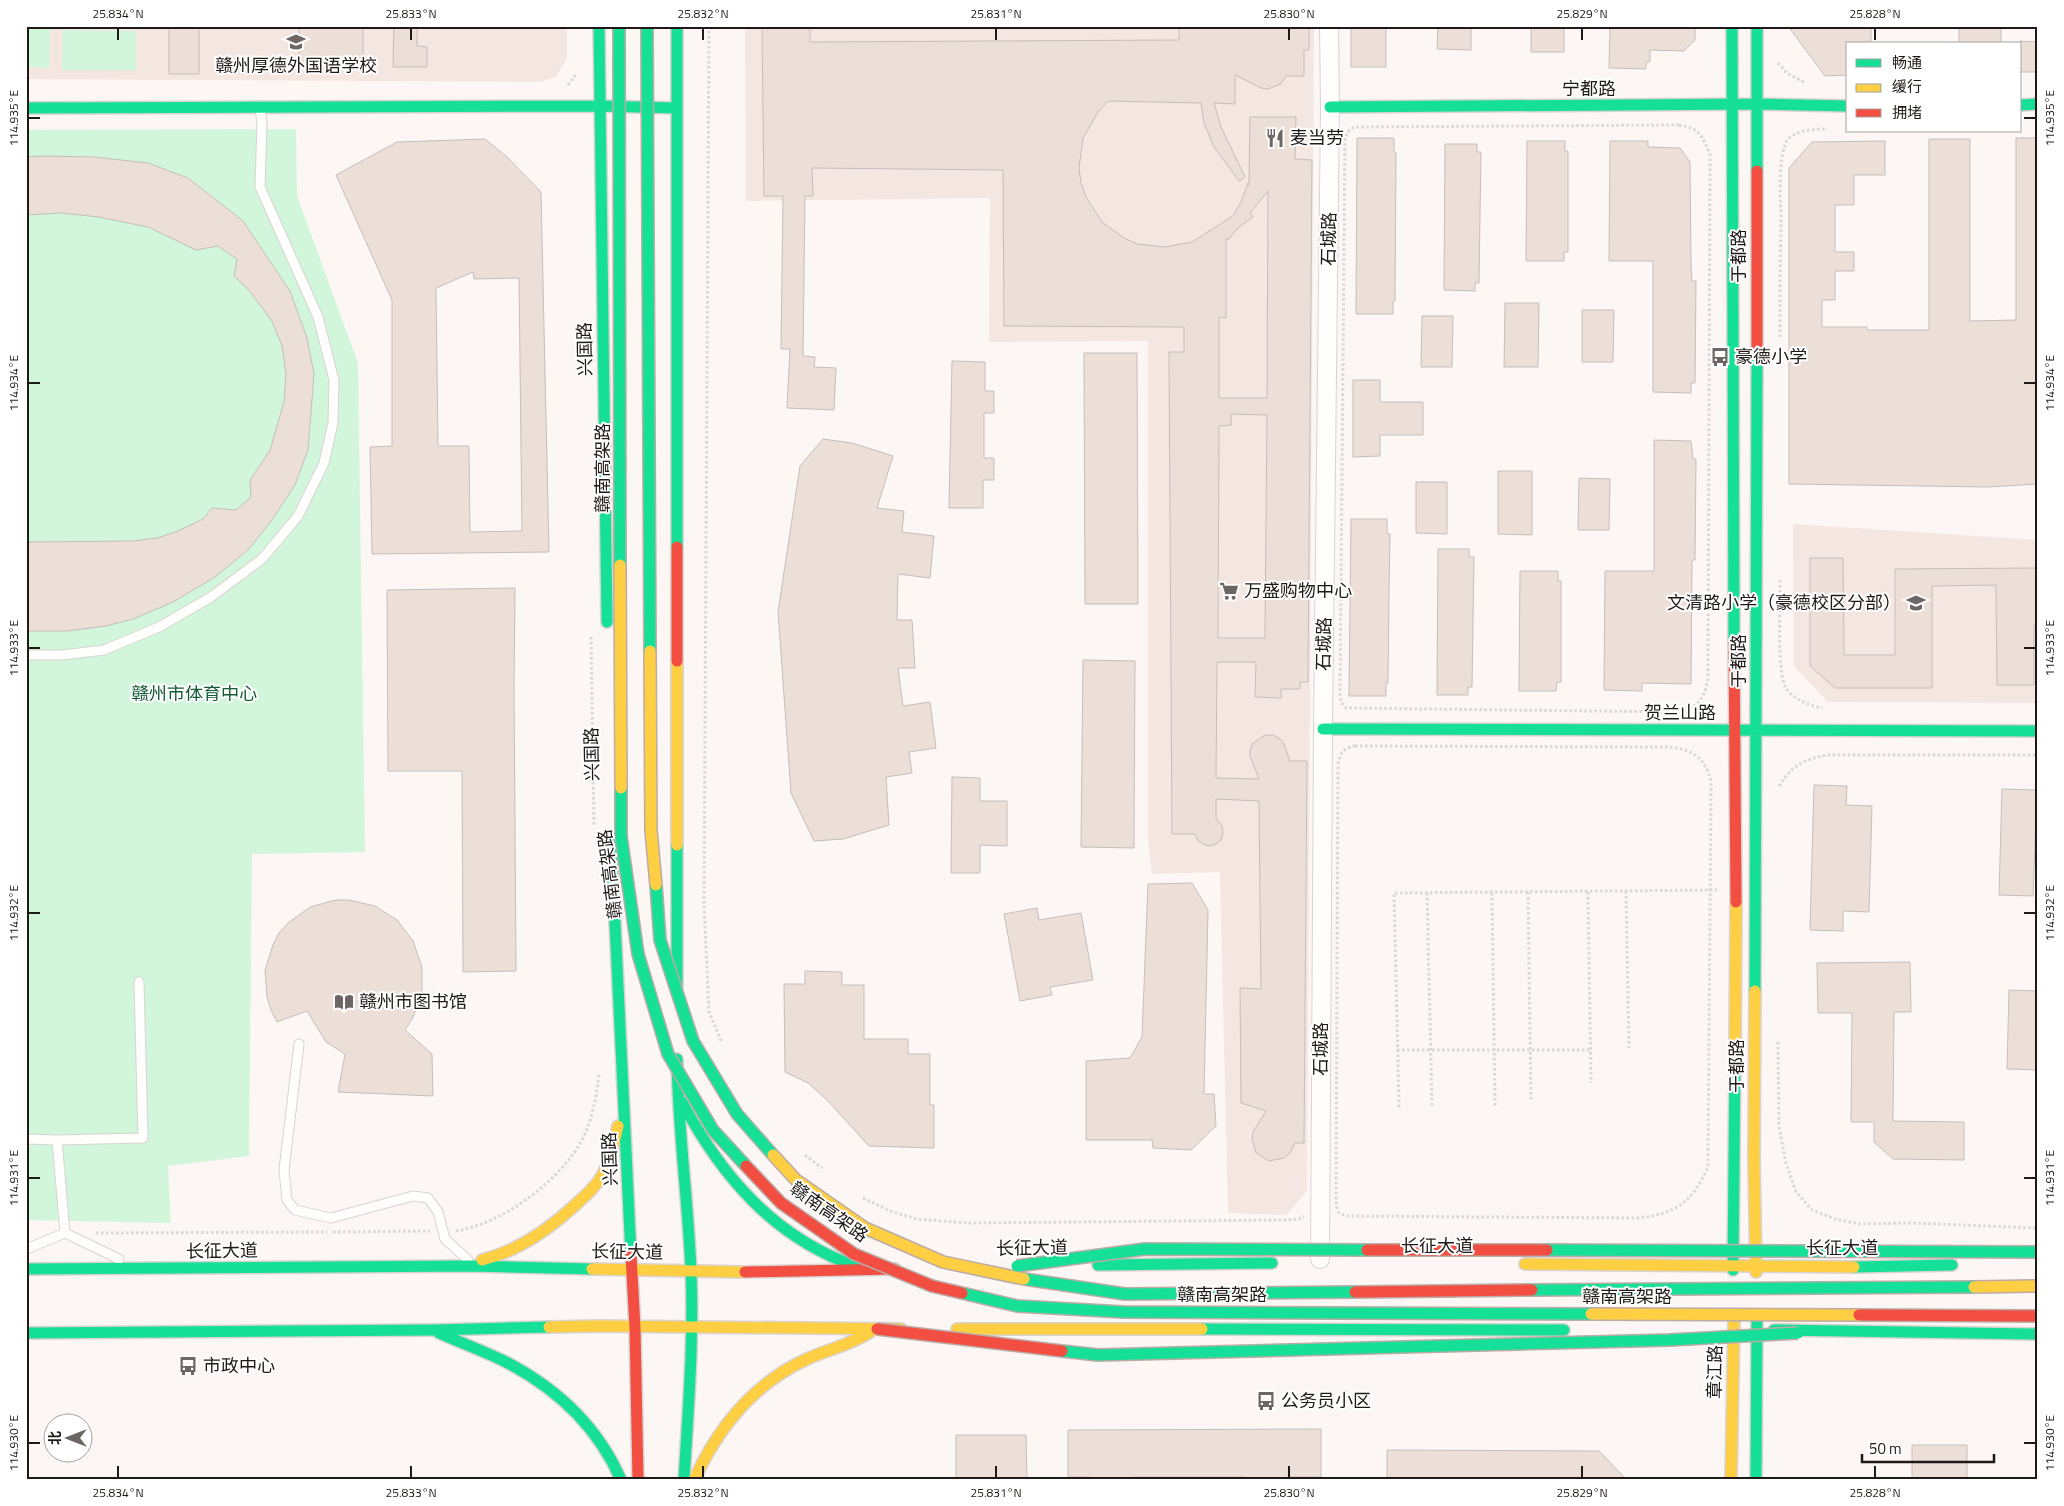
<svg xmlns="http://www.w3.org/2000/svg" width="2064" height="1506" font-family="'Titillium Web','Noto Sans SC',sans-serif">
<rect width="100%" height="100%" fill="#fcf6f4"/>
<path fill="#f4e6e1" d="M26,26H567V58L556,77L540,82L26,79Z
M745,26H1314L1307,1191L1286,1215L1228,1213L1220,872L1152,874L1148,840V341L989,342L990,198L746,201Z
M1793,524L2038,540V703L1828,702L1794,666Z"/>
<path fill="#d2f6db" d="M26,28H50L49,68L26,67Z
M63,30L136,31V70H62Z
M296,129L297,196L358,363L365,852L252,854L249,1156L168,1166L171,1223L26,1220V130Z"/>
<path fill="#ecdfd8" stroke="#c4bebc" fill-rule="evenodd" d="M169,26H199V74H169Z
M299,26H363V68H299Z
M394,26H417V46L427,47V67H393Z
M762,26H810V42L1179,40V26H1309V50H1304V76H1286L1281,84L1268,89L1261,88L1235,75V104L1214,103L1221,127L1245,177L1239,181L1214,147L1204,123L1201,103L1108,101L1098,112L1083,138L1079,168L1081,183L1086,197L1102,222L1124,238L1137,244L1165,247L1192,242L1233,216L1241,202L1248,183L1249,185L1250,117H1296L1295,159L1312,160L1308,682H1300V689H1281V698L1255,697L1256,662H1217L1216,778L1259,779L1250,756V750L1253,743L1265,735H1273L1279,738L1284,744L1290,761H1307L1304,1143H1295L1290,1153L1284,1158L1269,1161L1256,1153L1252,1139L1253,1132L1266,1111L1241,1103L1240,988L1261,989L1259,801L1216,799V818L1222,826L1223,833L1221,840L1216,844L1209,846L1203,844L1198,841L1195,834H1172L1169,352H1184V327L1004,326L1003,170L812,168L813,196H805L803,356L815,357L814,367L836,368L834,410L787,408L790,349H781L783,196H764ZM1268,191L1267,398H1219V317L1226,318V238L1228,240L1238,228L1253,217L1250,213ZM1231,414L1267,415L1265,638H1218L1219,426L1231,425Z
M1351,26H1386V67H1351Z
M1438,26H1471V50L1437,49Z
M1531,26H1564V52H1531Z
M1610,26H1695V40L1684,51L1650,50V62H1646V69L1609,68Z
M1788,26H1871V44H1848V75L1825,76Z
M1959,26H2001V44H1959Z
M2020,41L2038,42V72H2020Z
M1357,138H1394V152H1396L1395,301H1393V314H1356Z
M2016,138H2038V484L1988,487L1789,484V168L1812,142L1885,141V175H1854V205H1835V252H1854V271H1835V300H1822V327H1867V330H1929V139H1970V321L2016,320Z
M485,139L507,157L541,192L549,552L372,554L370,447L392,446V300L336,175L397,142ZM473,272L474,279L519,278L522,531L470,532L469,446H438L436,288Z
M1527,141H1565V151H1568V252H1564V261H1526Z
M1610,141H1648V147L1680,148L1690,162L1691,264L1692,281H1696L1695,383H1691V393L1653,392V261H1609Z
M1445,144H1477V152H1481L1479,283H1475V291L1444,290Z
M44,156L94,157L148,163L188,178L243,221L290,291L307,338L314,374L308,450L295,485L272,520L248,550L215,577L173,602L133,619L106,626L67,631H26V542L133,541L157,538L178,531L203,519L212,508L236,510L251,497L250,480L270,450L284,402L286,374L282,346L272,321L248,289L234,276L237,259L218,246L196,250L148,227L99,217L61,213L26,215V157Z
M1505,303H1539L1538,367H1504Z
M1582,310H1614L1613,362H1582Z
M1422,316H1453L1452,367H1421Z
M1084,353H1137L1138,604H1085Z
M952,361L985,362V391H994V413H984V458H994V480H983V508H949Z
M1353,380H1380V402H1423V435H1380V456L1353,457Z
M823,439L852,443L893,456L877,508L904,511L902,532L934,536L930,578L898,574L897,620H912L915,668H898L903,706L930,702L936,748L909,752L912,773L886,777L889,825L843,839L814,841L791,793L778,612L800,466Z
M1654,440L1691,441L1693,459H1696L1695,560H1692L1691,684L1642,683V691L1604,690L1605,571H1654Z
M1498,471H1532V535L1498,534Z
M1579,478L1610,479L1609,530H1578Z
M1416,482H1447V534L1416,533Z
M1351,519H1387V534H1390L1389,591L1388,683H1386V696H1349Z
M1438,549H1469V557H1474L1472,687H1468V695H1437Z
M1810,558H1843L1844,655H1895V569L2038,568V625H2034V685H1997L1996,585L1932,586V688H1835L1810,666Z
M1520,571H1558V581H1561V682H1557L1556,691H1519Z
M515,588L514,685L516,971L463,972L462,771H388L387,590Z
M1083,660L1135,661L1134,848L1081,847Z
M952,777L980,778V801H1007V846L980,845V873H951Z
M1814,785L1847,786L1846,805L1872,806L1869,912L1843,911V931L1810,930Z
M2002,789L2037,790L2033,896L1999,895Z
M1192,883L1208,910L1204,1094H1214L1216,1126L1191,1150L1153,1148L1152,1140H1086V1061L1130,1058L1142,1037L1148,884Z
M336,900H349L375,906L397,920L413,941L422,967V994L412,1019L405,1030L432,1054L433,1096L338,1092L345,1054L326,1042L307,1011L277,1022L271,1010L267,997L265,970L273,945L279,933L288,923L310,907Z
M1037,908L1039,920L1081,913L1093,980L1050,987L1052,995L1020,1001L1004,914Z
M1910,962L1911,1012H1894L1893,1121L1964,1122V1160L1893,1159L1874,1142V1122H1851L1852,1013H1818L1817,963Z
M805,971L842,972V985H864V1039H908V1054H930V1105H934V1148L869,1146L827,1100L808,1083L785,1072L784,984H805Z
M2009,990L2038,991V1070L2007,1069Z
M1321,1429V1477H1287L1279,1480H1244V1477H1133L1131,1480H1090V1477H1068V1430Z
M956,1435H1026L1027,1480H956Z
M1912,1445H1967V1480H1912Z
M1387,1450L1599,1451L1627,1480H1387Z"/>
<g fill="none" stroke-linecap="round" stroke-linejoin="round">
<g stroke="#d9d3d1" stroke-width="11">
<path id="lane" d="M26,655H62L104,650L159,627L211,597L262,559L298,516L324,463L333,423L334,380L318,317L260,187L262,124L260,108
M299,1044L284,1170L287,1200L295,1210L331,1218L413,1196L428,1198L438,1212L445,1239L468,1260
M26,1139L57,1140L65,1233L119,1259
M57,1140L143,1138L139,982
M26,1249L65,1233"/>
</g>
<g stroke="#d9d3d1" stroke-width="20">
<path id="street" d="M1320,1259L1323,729L1330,107L1329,26"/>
</g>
<g stroke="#d9d3d1" stroke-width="14">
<path id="fast" d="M599,26L607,622
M677,26V547
M1732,26L1734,641
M1757,26V171
M2020,105L2038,104
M1330,107L1756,104L1848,106
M26,108L599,106L676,108
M1323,729L2038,731
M611,840L631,1255
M677,845V986
M1755,991L1757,355
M677,1059C678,1130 688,1200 691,1271C694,1341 688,1411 684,1480
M682,1102C722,1177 774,1237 855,1266
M1098,1265L1272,1263
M1854,1267L1952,1265
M26,1269L471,1266L592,1269
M1733,1270L1735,1053
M1202,1329L1564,1330
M1774,1330L2038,1334
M26,1333L433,1330L549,1327
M439,1333C461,1343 484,1351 506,1362C556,1388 598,1427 621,1480
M1756,1480L1757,1315"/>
</g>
<g stroke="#d9d3d1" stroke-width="14">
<path id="slow" d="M677,661V845
M1755,991L1754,1159L1756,1272
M1735,1053L1736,902
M482,1260C518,1251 547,1231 574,1206C585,1196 596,1187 603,1174C611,1159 614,1142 618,1126
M1525,1264L1854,1267
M592,1269L745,1272
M549,1327L599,1326L901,1329
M957,1329H1202
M694,1480C718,1428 754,1383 807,1359C829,1349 848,1346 870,1332
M1731,1480L1734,1317"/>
</g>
<g stroke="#d9d3d1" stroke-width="14">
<path id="jam" d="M1757,171V355
M677,547V661
M1734,641L1736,902
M631,1255L635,1328L638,1480
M745,1272L895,1269"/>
</g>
<path stroke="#d9d7d7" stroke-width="3" stroke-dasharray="2.5 2.5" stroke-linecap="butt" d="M709,26L704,904L709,1012L721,1041
M1778,63L1787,73L1805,83
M568,85L576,74
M1679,125C1700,128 1702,136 1710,154L1708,678C1705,698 1697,710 1676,712L1346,708L1341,702L1340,695L1345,140L1347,132L1354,127Z
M1780,337C1780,299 1780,262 1781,225C1781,205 1777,158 1787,141C1794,130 1815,129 1827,129
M1780,580C1780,599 1777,676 1786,688C1793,699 1810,706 1822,708
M591,637L594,825
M1355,746L1669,747C1692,749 1706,758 1711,782L1708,1167C1692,1202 1677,1214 1638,1218L1346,1216L1339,1213L1336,1206L1338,765C1340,753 1343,748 1355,746Z
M1779,786C1792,765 1805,759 1828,755H2038
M1626,891L1629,1048
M1528,892L1531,1101
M1588,892L1591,1083
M1427,893L1432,1106
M1492,893L1495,1107
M1778,1042L1779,1127L1786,1163L1796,1192L1812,1210L1835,1219L1859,1224L1911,1223L2038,1228
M1397,1050H1590
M1399,1107L1394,893L1717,890
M805,1155L822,1168
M863,1198L890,1211L917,1219L967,1223L1283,1220L1299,1219L1304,1216
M456,1231C502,1224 560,1181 582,1140C593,1119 596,1097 599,1074
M333,1232L430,1231
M96,1233L327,1232"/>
<use href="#lane" stroke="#fffefd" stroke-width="9"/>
<use href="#street" stroke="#fffefd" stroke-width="18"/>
<use href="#fast" stroke="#16e098" stroke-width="11"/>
<use href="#slow" stroke="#ffcf43" stroke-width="11"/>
<use href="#jam" stroke="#f24e42" stroke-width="11"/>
<g stroke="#bcaba7" stroke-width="14" stroke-linecap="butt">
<path id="fast-bridge" d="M619,26L620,565
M647,26L650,651
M621,788V836L638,954L668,1054L713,1130L746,1166
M656,885L660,940L693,1041L737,1114L773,1155
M1547,1250L2038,1252
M1017,1266L1145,1249L1367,1250
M1024,1279L1125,1294L1355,1292
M1532,1290L1974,1287
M962,1293L1017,1306L1123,1312L1591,1314
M1062,1351L1098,1355L1670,1340L1798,1333"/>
</g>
<g stroke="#bcaba7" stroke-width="14" stroke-linecap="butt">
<path id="slow-bridge" d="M620,565L621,788
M650,651L651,830L656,885
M773,1155L796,1180L865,1228L943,1262L1024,1279
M1974,1287L2038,1286
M1591,1314L1859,1315"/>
</g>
<g stroke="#bcaba7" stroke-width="14" stroke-linecap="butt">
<path id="jam-bridge" d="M746,1166L781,1203L854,1254L932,1286L962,1293
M1367,1250H1547
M1355,1292L1532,1290
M1859,1315L2038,1316
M877,1329L1062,1351"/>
</g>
<use href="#fast-bridge" stroke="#16e098" stroke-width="11"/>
<use href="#slow-bridge" stroke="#ffcf43" stroke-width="11"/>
<use href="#jam-bridge" stroke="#f24e42" stroke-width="11"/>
</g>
<path fill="none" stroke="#1f1917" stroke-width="2" d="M118,28V40M411,28V40M703,28V40M996,28V40M1289,28V40M1582,28V40M1875,28V40M28,118H40M2024,118H2036M28,383H40M2024,383H2036M28,648H40M2024,648H2036M28,913H40M2024,913H2036M28,1178H40M2024,1178H2036M28,1443H40M2024,1443H2036M118,1466V1478M411,1466V1478M703,1466V1478M996,1466V1478M1289,1466V1478M1582,1466V1478M1875,1466V1478"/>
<defs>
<g id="school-bare" transform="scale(1.5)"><path d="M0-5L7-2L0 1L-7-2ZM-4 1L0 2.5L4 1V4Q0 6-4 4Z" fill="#6c6664" stroke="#fff" stroke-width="2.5" paint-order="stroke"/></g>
<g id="restaurant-bare" transform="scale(1.5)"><path d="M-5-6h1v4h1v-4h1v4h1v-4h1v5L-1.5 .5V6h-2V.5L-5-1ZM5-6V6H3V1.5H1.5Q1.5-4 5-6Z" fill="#6c6664" stroke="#fff" stroke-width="2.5" paint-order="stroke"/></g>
<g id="bus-bare" transform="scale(1.5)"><path d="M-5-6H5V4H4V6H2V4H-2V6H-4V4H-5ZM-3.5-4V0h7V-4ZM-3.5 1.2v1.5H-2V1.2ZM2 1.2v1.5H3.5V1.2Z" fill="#6c6664" stroke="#fff" stroke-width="2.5" paint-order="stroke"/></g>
<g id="supermarket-bare" transform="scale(1.5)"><path d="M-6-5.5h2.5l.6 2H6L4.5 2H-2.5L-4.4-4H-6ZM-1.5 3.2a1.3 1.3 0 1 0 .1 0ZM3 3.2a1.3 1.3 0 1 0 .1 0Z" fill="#6c6664" stroke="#fff" stroke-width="2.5" paint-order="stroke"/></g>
<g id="library-bare" transform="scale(1.5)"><path d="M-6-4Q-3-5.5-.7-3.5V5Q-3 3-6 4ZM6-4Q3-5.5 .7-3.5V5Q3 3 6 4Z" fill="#6c6664" stroke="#fff" stroke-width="2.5" paint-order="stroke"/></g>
</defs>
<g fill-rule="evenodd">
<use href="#school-bare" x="296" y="42"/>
<use href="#restaurant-bare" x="1275" y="138"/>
<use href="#bus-bare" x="1720" y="357"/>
<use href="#supermarket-bare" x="1229" y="591"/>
<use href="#school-bare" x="1916" y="603"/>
<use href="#library-bare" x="344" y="1002"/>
<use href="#bus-bare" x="188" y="1366"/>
<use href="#bus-bare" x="1266" y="1401"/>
</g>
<g text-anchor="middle" stroke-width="4" stroke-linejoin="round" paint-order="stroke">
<g font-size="18" fill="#1f1917" stroke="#fff" text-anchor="start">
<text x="296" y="72" text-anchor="middle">赣州厚德外国语学校</text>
<text x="1290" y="144">麦当劳</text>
<text x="1735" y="363">豪德小学</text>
<text x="1244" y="597">万盛购物中心</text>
<text x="1901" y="609" text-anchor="end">文清路小学（豪德校区分部）</text>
<text x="359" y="1008">赣州市图书馆</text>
<text x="203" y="1372">市政中心</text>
<text x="1281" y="1407">公务员小区</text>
</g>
<g font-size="18" fill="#1f1917" stroke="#fff">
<text x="1589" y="95">宁都路</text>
<text transform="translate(1329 239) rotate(-89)" y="6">石城路</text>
<text transform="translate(1739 256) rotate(-90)" y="6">于都路</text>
<text transform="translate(585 349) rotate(-91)" y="6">兴国路</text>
<text transform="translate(603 468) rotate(-90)" y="6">赣南高架路</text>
<text transform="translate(1324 644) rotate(-89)" y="6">石城路</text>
<text transform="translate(1739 661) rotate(-90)" y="6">于都路</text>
<text x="1680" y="719">贺兰山路</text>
<text transform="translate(592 754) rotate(-91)" y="6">兴国路</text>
<text transform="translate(610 874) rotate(-97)" y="6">赣南高架路</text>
<text transform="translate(1321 1049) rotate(-90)" y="6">石城路</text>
<text transform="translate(1737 1066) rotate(-90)" y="6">于都路</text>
<text transform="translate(610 1159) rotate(-92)" y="6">兴国路</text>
<text transform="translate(829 1212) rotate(35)" y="6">赣南高架路</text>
<text x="1437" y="1252">长征大道</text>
<text transform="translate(1032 1248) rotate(-1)" y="6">长征大道</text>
<text x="1842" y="1254">长征大道</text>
<text transform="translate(222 1251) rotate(-1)" y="6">长征大道</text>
<text transform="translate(627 1252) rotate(1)" y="6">长征大道</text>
<text x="1222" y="1301">赣南高架路</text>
<text x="1627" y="1303">赣南高架路</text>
<text transform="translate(1715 1372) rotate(-89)" y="6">章江路</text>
</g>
<g font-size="18" fill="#145b35" stroke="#fff">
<text x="194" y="700">赣州市体育中心</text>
</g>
</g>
<rect width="2064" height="1506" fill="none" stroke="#ffffff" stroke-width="55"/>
<rect x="1846" y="42" width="175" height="90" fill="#ffffff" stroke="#a5a3a2"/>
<rect x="1856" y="59" width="25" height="8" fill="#16e098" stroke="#a5a3a2"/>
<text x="1892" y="68" font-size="15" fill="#1f1917">畅通</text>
<rect x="1856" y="84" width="25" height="8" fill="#ffcf43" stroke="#a5a3a2"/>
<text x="1892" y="92" font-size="15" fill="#1f1917">缓行</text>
<rect x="1856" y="109" width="25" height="8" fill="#f24e42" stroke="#a5a3a2"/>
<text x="1892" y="118" font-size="15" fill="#1f1917">拥堵</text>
<g transform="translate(68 1438) rotate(270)"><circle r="24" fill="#ffffff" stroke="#a5a3a2"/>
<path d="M0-4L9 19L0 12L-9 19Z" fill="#6c6664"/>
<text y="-8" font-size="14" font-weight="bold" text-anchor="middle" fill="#1f1917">北</text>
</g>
<path d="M1862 1454v8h132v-8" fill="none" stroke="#1f1917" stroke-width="2.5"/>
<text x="1869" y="1454" font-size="15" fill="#1f1917" stroke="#ffffff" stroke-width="4" paint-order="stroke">50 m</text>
<rect x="28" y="28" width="2008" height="1450" fill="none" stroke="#1f1917" stroke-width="2"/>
<g font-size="12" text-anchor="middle" fill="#1f1917">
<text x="118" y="18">25.834°N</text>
<text x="411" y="18">25.833°N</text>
<text x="703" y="18">25.832°N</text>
<text x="996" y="18">25.831°N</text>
<text x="1289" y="18">25.830°N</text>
<text x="1582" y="18">25.829°N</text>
<text x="1875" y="18">25.828°N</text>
<text transform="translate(2050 118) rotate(-90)" y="4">114.935°E</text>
<text transform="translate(14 118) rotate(-90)" y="4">114.935°E</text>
<text transform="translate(2050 383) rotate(-90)" y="4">114.934°E</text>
<text transform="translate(14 383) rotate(-90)" y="4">114.934°E</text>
<text transform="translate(2050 648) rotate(-90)" y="4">114.933°E</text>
<text transform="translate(14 648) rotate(-90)" y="4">114.933°E</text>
<text transform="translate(2050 913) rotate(-90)" y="4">114.932°E</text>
<text transform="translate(14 913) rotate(-90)" y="4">114.932°E</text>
<text transform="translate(2050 1178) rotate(-90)" y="4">114.931°E</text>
<text transform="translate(14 1178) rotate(-90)" y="4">114.931°E</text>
<text transform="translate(2050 1443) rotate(-90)" y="4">114.930°E</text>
<text transform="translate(14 1443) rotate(-90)" y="4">114.930°E</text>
<text x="118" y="1497">25.834°N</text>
<text x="411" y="1497">25.833°N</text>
<text x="703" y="1497">25.832°N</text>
<text x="996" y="1497">25.831°N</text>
<text x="1289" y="1497">25.830°N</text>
<text x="1582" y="1497">25.829°N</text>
<text x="1875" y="1497">25.828°N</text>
</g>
</svg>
